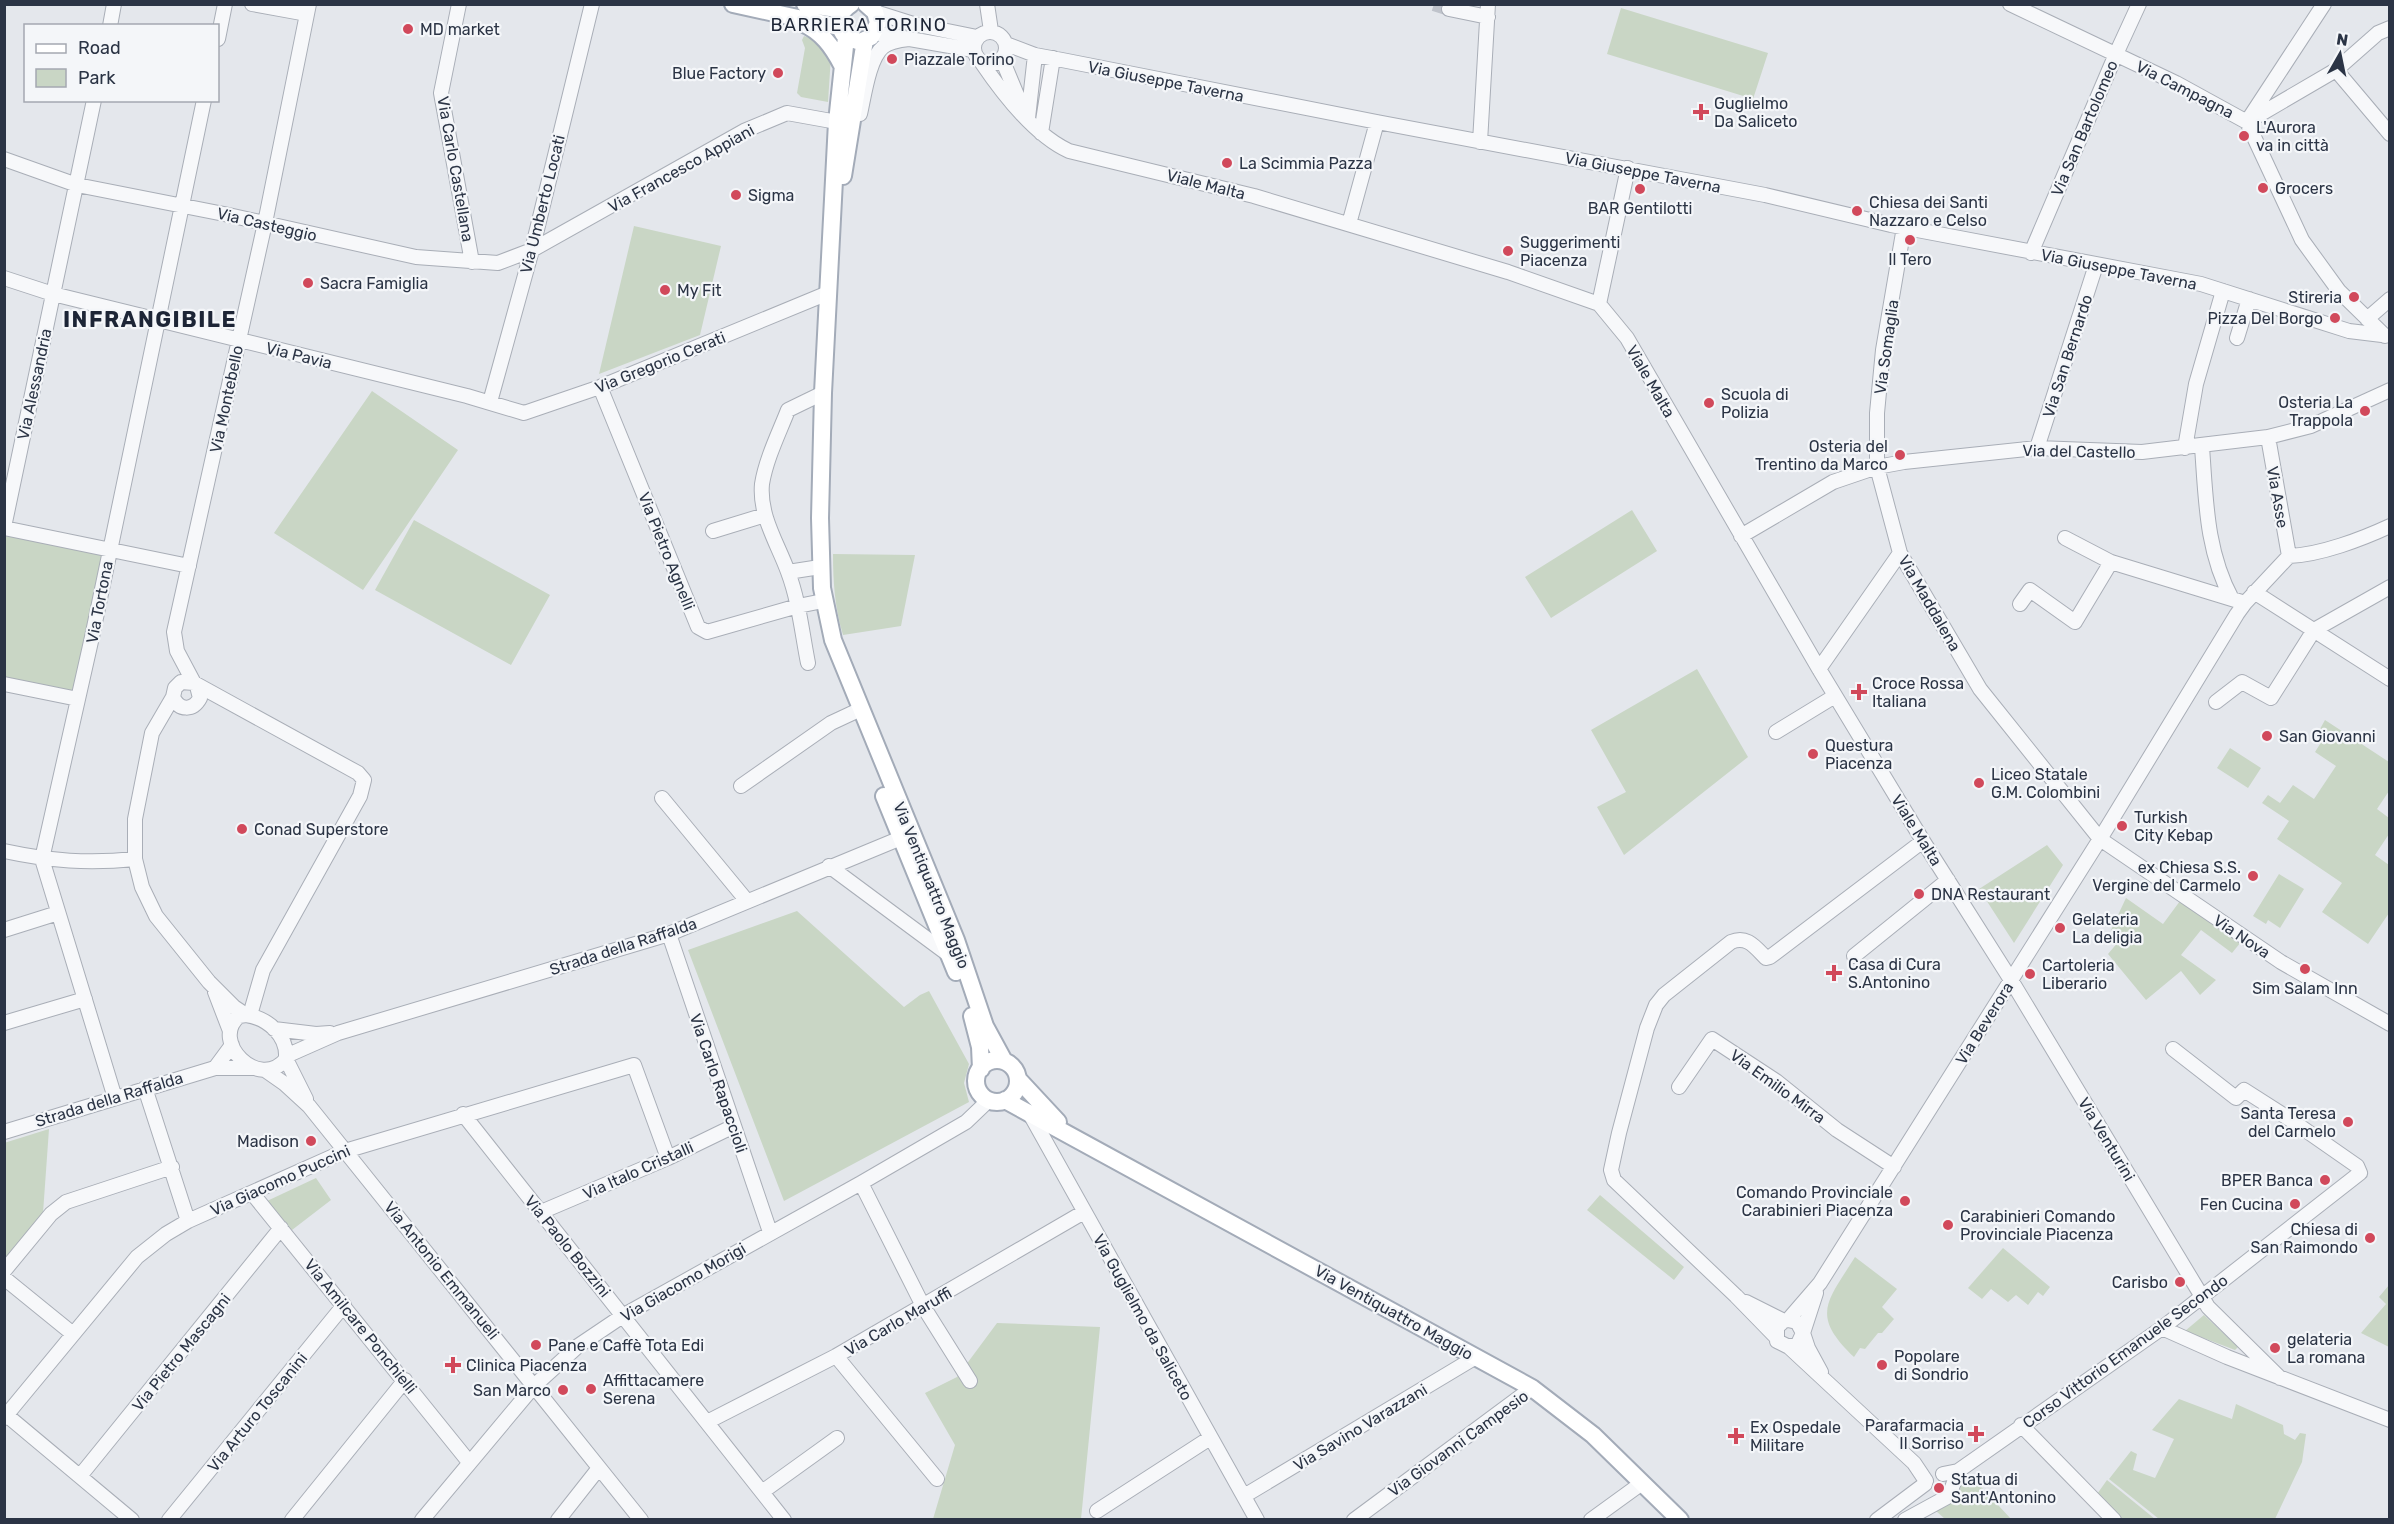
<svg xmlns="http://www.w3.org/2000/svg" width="2394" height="1524" font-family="Rubik,sans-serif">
<rect width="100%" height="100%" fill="#e4e7ec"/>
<path fill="#c9d6c5" d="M1621,8L1768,53L1753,99L1607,54Z
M804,36L815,40L831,56L828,102L801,97L797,93L805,48L802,40Z
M634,226L721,246L700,335L599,374Z
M372,391L458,450L363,590L274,533Z
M1632,510L1657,551L1551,618L1525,577Z
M414,520L550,595L511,665L375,590Z
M5,532L105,553L75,693L5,678Z
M833,554L915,555L901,626L843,635C835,608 833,583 833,554Z
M1697,669L1748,757L1624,855L1597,807L1626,792L1591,730Z
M2325,720L2389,762V791L2377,809L2389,818V834L2375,855L2389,865V913L2368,944L2322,912L2342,883L2277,839L2289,821L2262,803L2268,795L2280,803L2293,785L2314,799L2336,766L2315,752L2327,733L2320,729Z
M2230,748L2261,768L2248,788L2217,768Z
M2047,845L2063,865L2014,943L1979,889Z
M2279,874L2304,889L2280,928L2268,920L2266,924L2253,916Z
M2126,898L2163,924L2180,901L2241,942L2232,953L2201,930L2181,955L2216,980L2200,995L2181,971L2146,1000L2108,954L2119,941L2111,930Z
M797,911L904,1007L920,995L929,991L969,1064L964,1083L969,1102L784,1201L688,950Z
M49,1129L43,1213L7,1257L4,1256V1143Z
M316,1178L331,1200L292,1230L267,1201Z
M1600,1195L1684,1267L1674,1280L1587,1210Z
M2003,1248L2050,1287L2043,1296L2038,1292L2028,1305L2016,1295L2008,1302L1991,1289L1982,1299L1968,1288Z
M1855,1257L1897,1289L1882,1307L1894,1319L1882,1333H1878L1865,1349L1860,1348L1854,1357C1810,1315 1827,1302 1855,1257Z
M2389,1285V1347L2361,1333L2386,1304L2379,1297Z
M2204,1315L2238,1347L2235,1350L2185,1331Z
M997,1323L1100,1327L1081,1519H933L955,1445L925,1393L957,1377Z
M2179,1399L2232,1419L2236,1404L2283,1425L2284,1434L2295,1440L2300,1433L2306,1434L2302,1462L2275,1519H2159L2109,1479L2131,1451L2137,1454L2133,1470L2155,1478L2174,1439L2152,1430Z
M1973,1478L2011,1519H1945L1936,1511C1950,1504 1958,1502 1961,1485Z
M2107,1480L2155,1519H2122L2095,1497Z"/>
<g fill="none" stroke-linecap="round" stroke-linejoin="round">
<path stroke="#bfc3cb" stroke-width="14" stroke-dasharray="14 7" stroke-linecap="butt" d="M1434,4L1449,9"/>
<g stroke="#a9aeb7" stroke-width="16">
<path id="minor" d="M252,4L307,14
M459,4L441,93L472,262
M987,4L991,31
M2010,4L2176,83L2247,122L2302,240L2339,291L2385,336
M1449,9L1488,17
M875,12L913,24L977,37
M110,26L114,4
M974 48a16 16 0 1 1 32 0a16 16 0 1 1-32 0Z
M875,33L973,50
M218,39L225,4
M1006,44L1035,55L1062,60L1377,122L1765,195L1891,225L2201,284L2349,331L2382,335
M1002,59L1022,107
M982,63C1003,94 1034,135 1069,151L1254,196L1508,272L1599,304L1627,338L1819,669L1923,841L2011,980L2198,1290L2208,1307L2280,1378
M2336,70L2390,134
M860,114C864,97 869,58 883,47C890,41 901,40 910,39
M2250,117L2324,4
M1028,118L1035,55
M2247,122L2336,70L2378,33L2390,28
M1041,133L1053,58
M1480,142L1488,4
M4,159L77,185L224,214L416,257L498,263L532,250L744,131L787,113L837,122
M1349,224L1377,122
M1904,227L1883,350L1877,413V467L1900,553L1980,689L2100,839L2281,962L2390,1024
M2031,253L2116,54L2139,4
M4,278L53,294L467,396L524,413L600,387L828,293
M1599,304L1628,168
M2367,319L2390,299
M2237,338L2249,299
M600,387L698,627L707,632L798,606L823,601
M490,402L532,250L592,4
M2268,437L2289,556
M2202,447C2206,500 2206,551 2232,599
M2037,448L2096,265
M2185,448L2196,384L2223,291
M4,527L94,100
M4,528L189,566
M713,531L765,515
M1741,536L1833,482L1877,467L1904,462L2037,448L2142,452L2268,437L2311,426L2390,390
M2065,538L2111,562L2245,603
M2289,556C2320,555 2362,539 2390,526
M788,572L820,567
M2254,592L2390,679
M2020,604L2030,590L2075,622L2111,562
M808,663C802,633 799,601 788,572C778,544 759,516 762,484C766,459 779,433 788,410L823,393
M1819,669L1900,553
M194,683L177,651L174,632L265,223L309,4
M4,684L78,699
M197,686L200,698C193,711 179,711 173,697L175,688L181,682L194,683L358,773L364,780L360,796L263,970L250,1015
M173,697L152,733L135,819V859L142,887L156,916L209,982L234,1007L246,1015
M2216,702L2242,682L2271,698L2314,630L2390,587
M1776,732L1835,696
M741,786L831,723L861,709
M662,798L747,901
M4,851C51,861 88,864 135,859
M829,866L949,955
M4,930L58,913
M669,934L770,1232
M1854,956L1948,880
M215,992L230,1031
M246,1015C268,1018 288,1036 286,1059C259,1092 209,1041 239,1016Z
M4,1023L85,999
M274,1029L316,1034L330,1033
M286,1056L338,1033L669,934L901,838
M286,1059L306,1099
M215,1068L232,1045
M265,1070L285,1084L309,1106L641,1520
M1679,1087L1712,1039L1776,1081L1837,1130L1894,1167
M145,1088L188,1221
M115,1098L42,859L92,637L204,100
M463,1114L784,1520
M1030,1114L1257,1520
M4,1132L215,1068H253
M861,1183L923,1306L970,1381
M252,1193L469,1462
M541,1212L668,1158L734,1126
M4,1271L51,1214L66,1202L172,1167
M4,1278L73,1334
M1816,1293L1803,1333L1808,1348L1821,1372
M1746,1302L1784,1321
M1788,1320L1797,1322L1803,1333L1798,1344L1789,1347L1777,1341V1327L1784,1321L1788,1320L1820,1283L2100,839L2237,614L2245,603L2289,556
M2162,1328L2227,1357L2390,1420
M1775,1336L1736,1296L1614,1180L1611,1170L1619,1133L1647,1028L1656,1005L1664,995L1731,942C1747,935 1755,947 1766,958L1770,957L1923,841
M1789,1347L1914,1463L1926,1481
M836,1356L937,1479
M4,1413L132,1520
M4,1418L137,1257L166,1234L188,1221L345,1151L634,1065L668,1158
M707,1422L836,1356L1084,1212
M2021,1425L2114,1520
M1943,1474L1958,1471L2162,1328L2360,1173L2357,1166L2291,1120L2244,1090L2236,1098L2173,1049
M80,1476L281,1228
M762,1492L837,1438
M1244,1496L1476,1357
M1097,1511L1210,1438
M169,1520L344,1305
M292,1520L405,1380
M422,1520L534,1386L578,1346L624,1315L861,1183L966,1122L989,1100
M558,1520L599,1468
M1354,1520L1532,1388
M1591,1520L1642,1483
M1877,1520L1925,1484
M1905,1520L1949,1496L1958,1471"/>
</g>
<g stroke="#a3abb8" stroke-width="20">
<path id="major" d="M733,4L839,27
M805,4L843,10
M851,4C837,13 836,26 846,37L860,42L871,37L878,23L875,12L866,4
M802,23C822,32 832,46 842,65
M846,37L837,122L823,393L820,518L822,588L833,640L956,940L985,1026L1004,1061
M843,176L865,40
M884,796L956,972
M972,1016L980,1047L981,1069
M976 1081a21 21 0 1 1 42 0a21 21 0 1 1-42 0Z
M1018,1079L1058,1122
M1005,1100L1532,1388L1593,1435L1680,1520"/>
</g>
<use href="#minor" stroke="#f7f8fa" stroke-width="14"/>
<use href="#major" stroke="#fff" stroke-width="16"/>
</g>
<g fill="#d1495b" stroke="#f4f6f9" stroke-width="2">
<circle cx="408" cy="29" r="6"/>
<circle cx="892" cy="59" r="6"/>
<circle cx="778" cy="73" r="6"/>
<path d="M1698 103h6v6h6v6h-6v6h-6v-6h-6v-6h6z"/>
<circle cx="2244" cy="136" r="6"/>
<circle cx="1227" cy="163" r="6"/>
<circle cx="2263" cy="188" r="6"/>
<circle cx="1640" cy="189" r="6"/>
<circle cx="736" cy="195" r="6"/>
<circle cx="1857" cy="211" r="6"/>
<circle cx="1910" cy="240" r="6"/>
<circle cx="1508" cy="251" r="6"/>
<circle cx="308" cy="283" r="6"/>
<circle cx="665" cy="290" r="6"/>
<circle cx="2354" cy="297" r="6"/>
<circle cx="2335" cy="318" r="6"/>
<circle cx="1709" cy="403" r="6"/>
<circle cx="2365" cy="411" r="6"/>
<circle cx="1900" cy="455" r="6"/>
<path d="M1856 683h6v6h6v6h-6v6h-6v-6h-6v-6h6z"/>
<circle cx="2267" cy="736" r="6"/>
<circle cx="1813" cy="754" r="6"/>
<circle cx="1979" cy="783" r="6"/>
<circle cx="2122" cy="826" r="6"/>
<circle cx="242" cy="829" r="6"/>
<circle cx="2253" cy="876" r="6"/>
<circle cx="1919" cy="894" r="6"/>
<circle cx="2060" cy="928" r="6"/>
<circle cx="2305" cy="969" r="6"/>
<path d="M1831 964h6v6h6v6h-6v6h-6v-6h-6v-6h6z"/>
<circle cx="2030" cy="974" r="6"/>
<circle cx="2348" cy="1122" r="6"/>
<circle cx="311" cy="1141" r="6"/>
<circle cx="2325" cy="1180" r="6"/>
<circle cx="1905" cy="1201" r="6"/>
<circle cx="2295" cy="1204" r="6"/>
<circle cx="1948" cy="1225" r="6"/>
<circle cx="2370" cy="1238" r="6"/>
<circle cx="2180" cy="1282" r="6"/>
<circle cx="536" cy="1345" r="6"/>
<circle cx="2275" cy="1348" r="6"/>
<path d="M450 1356h6v6h6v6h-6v6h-6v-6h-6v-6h6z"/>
<circle cx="1882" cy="1365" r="6"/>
<circle cx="591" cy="1389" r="6"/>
<circle cx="563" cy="1390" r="6"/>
<path d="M1973 1425h6v6h6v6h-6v6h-6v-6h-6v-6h6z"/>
<path d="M1733 1427h6v6h6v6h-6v6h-6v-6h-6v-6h6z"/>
<circle cx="1939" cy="1488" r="6"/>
</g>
<g text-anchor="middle" stroke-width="4.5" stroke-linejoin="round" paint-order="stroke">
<g font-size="16" fill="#2b3445" stroke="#f4f6f9" text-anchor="start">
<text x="420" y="35">MD market</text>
<text x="904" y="65">Piazzale Torino</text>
<text x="766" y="79" text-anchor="end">Blue Factory</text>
<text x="1714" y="109">Guglielmo<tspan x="1714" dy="18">Da Saliceto</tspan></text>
<text x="2256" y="133">L'Aurora<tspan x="2256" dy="18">va in città</tspan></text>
<text x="1239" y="169">La Scimmia Pazza</text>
<text x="2275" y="194">Grocers</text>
<text x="748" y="201">Sigma</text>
<text x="1869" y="208">Chiesa dei Santi<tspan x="1869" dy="18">Nazzaro e Celso</tspan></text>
<text x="1640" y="214" text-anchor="middle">BAR Gentilotti</text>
<text x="1520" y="248">Suggerimenti<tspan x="1520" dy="18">Piacenza</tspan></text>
<text x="1910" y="265" text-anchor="middle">Il Tero</text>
<text x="320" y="289">Sacra Famiglia</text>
<text x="677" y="296">My Fit</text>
<text x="2342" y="303" text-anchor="end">Stireria</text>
<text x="2323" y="324" text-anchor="end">Pizza Del Borgo</text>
<text x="1721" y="400">Scuola di<tspan x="1721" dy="18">Polizia</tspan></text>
<text x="2353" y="408" text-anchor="end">Osteria La<tspan x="2353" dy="18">Trappola</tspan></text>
<text x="1888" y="452" text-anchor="end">Osteria del<tspan x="1888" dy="18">Trentino da Marco</tspan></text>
<text x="1872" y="689">Croce Rossa<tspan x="1872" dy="18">Italiana</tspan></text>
<text x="2279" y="742">San Giovanni</text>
<text x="1825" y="751">Questura<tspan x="1825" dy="18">Piacenza</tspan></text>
<text x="1991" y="780">Liceo Statale<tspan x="1991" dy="18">G.M. Colombini</tspan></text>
<text x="2134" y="823">Turkish<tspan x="2134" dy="18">City Kebap</tspan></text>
<text x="254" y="835">Conad Superstore</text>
<text x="2241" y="873" text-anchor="end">ex Chiesa S.S.<tspan x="2241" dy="18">Vergine del Carmelo</tspan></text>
<text x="1931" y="900">DNA Restaurant</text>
<text x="2072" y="925">Gelateria<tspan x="2072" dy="18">La deligia</tspan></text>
<text x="1848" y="970">Casa di Cura<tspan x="1848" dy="18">S.Antonino</tspan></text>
<text x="2042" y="971">Cartoleria<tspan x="2042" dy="18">Liberario</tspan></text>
<text x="2305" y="994" text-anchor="middle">Sim Salam Inn</text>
<text x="2336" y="1119" text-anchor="end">Santa Teresa<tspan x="2336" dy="18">del Carmelo</tspan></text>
<text x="299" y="1147" text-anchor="end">Madison</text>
<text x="2313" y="1186" text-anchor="end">BPER Banca</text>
<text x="1893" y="1198" text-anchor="end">Comando Provinciale<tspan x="1893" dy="18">Carabinieri Piacenza</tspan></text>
<text x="2283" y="1210" text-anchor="end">Fen Cucina</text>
<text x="1960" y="1222">Carabinieri Comando<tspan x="1960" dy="18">Provinciale Piacenza</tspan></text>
<text x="2358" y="1235" text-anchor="end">Chiesa di<tspan x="2358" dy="18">San Raimondo</tspan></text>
<text x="2168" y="1288" text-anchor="end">Carisbo</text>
<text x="2287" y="1345">gelateria<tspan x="2287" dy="18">La romana</tspan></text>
<text x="548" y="1351">Pane e Caffè Tota Edi</text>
<text x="1894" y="1362">Popolare<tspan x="1894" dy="18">di Sondrio</tspan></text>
<text x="466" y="1371">Clinica Piacenza</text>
<text x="603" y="1386">Affittacamere<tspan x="603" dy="18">Serena</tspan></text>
<text x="551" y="1396" text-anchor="end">San Marco</text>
<text x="1964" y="1431" text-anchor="end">Parafarmacia<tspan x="1964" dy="18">Il Sorriso</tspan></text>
<text x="1750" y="1433">Ex Ospedale<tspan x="1750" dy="18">Militare</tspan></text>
<text x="1951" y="1485">Statua di<tspan x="1951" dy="18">Sant'Antonino</tspan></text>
</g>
<g font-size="16" fill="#2b3445" stroke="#f4f6f9">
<text transform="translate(1166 81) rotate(11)" y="6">Via Giuseppe Taverna</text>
<text transform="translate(2185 89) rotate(27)" y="6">Via Campagna</text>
<text transform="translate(2084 128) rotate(-67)" y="6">Via San Bartolomeo</text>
<text transform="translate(681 168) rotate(-29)" y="6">Via Francesco Appiani</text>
<text transform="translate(456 169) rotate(80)" y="6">Via Carlo Castellana</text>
<text transform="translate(1643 172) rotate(11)" y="6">Via Giuseppe Taverna</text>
<text transform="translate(1206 184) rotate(14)" y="6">Viale Malta</text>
<text transform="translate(542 204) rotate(-76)" y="6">Via Umberto Locati</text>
<text transform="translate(267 224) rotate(13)" y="6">Via Casteggio</text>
<text transform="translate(2119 269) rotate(11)" y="6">Via Giuseppe Taverna</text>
<text transform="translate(1886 347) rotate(-82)" y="6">Via Somaglia</text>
<text transform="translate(299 355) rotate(14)" y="6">Via Pavia</text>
<text transform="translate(2067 356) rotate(-72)" y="6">Via San Bernardo</text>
<text transform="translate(660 362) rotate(-22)" y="6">Via Gregorio Cerati</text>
<text transform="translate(1651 381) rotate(60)" y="6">Viale Malta</text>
<text transform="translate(34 384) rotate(-78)" y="6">Via Alessandria</text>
<text transform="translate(226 399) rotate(-78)" y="6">Via Montebello</text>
<text transform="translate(2079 451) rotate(1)" y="6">Via del Castello</text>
<text transform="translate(2278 497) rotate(80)" y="6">Via Asse</text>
<text transform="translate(667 551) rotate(68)" y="6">Via Pietro Agnelli</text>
<text transform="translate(99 602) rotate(-79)" y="6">Via Tortona</text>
<text transform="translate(1930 603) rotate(60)" y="6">Via Maddalena</text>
<text transform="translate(1917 830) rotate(58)" y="6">Viale Malta</text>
<text transform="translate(932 885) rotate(68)" y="6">Via Ventiquattro Maggio</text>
<text transform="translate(2242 936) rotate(34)" y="6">Via Nova</text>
<text transform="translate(623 946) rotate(-18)" y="6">Strada della Raffalda</text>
<text transform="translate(1984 1023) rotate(-58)" y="6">Via Beverora</text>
<text transform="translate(719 1083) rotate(71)" y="6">Via Carlo Rapaccioli</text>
<text transform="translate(1778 1086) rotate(36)" y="6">Via Emilio Mirra</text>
<text transform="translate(109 1099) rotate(-17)" y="6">Strada della Raffalda</text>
<text transform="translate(2107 1139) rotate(59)" y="6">Via Venturini</text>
<text transform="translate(638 1170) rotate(-24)" y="6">Via Italo Cristalli</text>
<text transform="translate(280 1180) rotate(-24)" y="6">Via Giacomo Puccini</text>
<text transform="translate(568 1246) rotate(51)" y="6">Via Paolo Bozzini</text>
<text transform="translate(442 1270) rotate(51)" y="6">Via Antonio Emmanueli</text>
<text transform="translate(683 1282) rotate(-30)" y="6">Via Giacomo Morigi</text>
<text transform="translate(1394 1312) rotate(29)" y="6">Via Ventiquattro Maggio</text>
<text transform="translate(1143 1317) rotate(61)" y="6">Via Guglielmo da Saliceto</text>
<text transform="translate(898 1321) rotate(-30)" y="6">Via Carlo Maruffi</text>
<text transform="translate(361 1326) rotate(51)" y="6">Via Amilcare Ponchielli</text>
<text transform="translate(2125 1351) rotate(-36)" y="6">Corso Vittorio Emanuele Secondo</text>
<text transform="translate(181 1352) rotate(-51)" y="6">Via Pietro Mascagni</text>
<text transform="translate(257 1412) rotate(-51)" y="6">Via Arturo Toscanini</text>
<text transform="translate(1360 1427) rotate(-31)" y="6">Via Savino Varazzani</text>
<text transform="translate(1458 1443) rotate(-36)" y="6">Via Giovanni Campesio</text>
</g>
<g font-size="18" letter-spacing="1.5" fill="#1d2536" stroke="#f4f6f9">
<text x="859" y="31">BARRIERA TORINO</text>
</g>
<g font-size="22" font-weight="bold" letter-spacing="1.5" fill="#1d2536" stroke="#f4f6f9">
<text x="150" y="327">INFRANGIBILE</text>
</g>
</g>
<rect width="2394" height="1524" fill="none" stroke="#2b3445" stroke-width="12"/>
<rect x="24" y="24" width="195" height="78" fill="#f4f6f9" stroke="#a4a8b1" stroke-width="1.5"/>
<rect x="36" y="44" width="30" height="9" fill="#ffffff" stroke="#a4a8b1" stroke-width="1.5"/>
<text x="78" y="54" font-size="18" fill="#2b3445">Road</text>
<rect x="36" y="69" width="30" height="18" fill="#c9d6c5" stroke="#a4a8b1" stroke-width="1.5"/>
<text x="78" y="84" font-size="18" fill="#2b3445">Park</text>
<g transform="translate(2340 54) rotate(9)" stroke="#f4f6f9" stroke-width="4.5" paint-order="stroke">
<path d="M0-4.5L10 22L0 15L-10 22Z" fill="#2b3445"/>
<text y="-9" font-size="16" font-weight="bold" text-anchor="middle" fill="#2b3445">N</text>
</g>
</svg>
